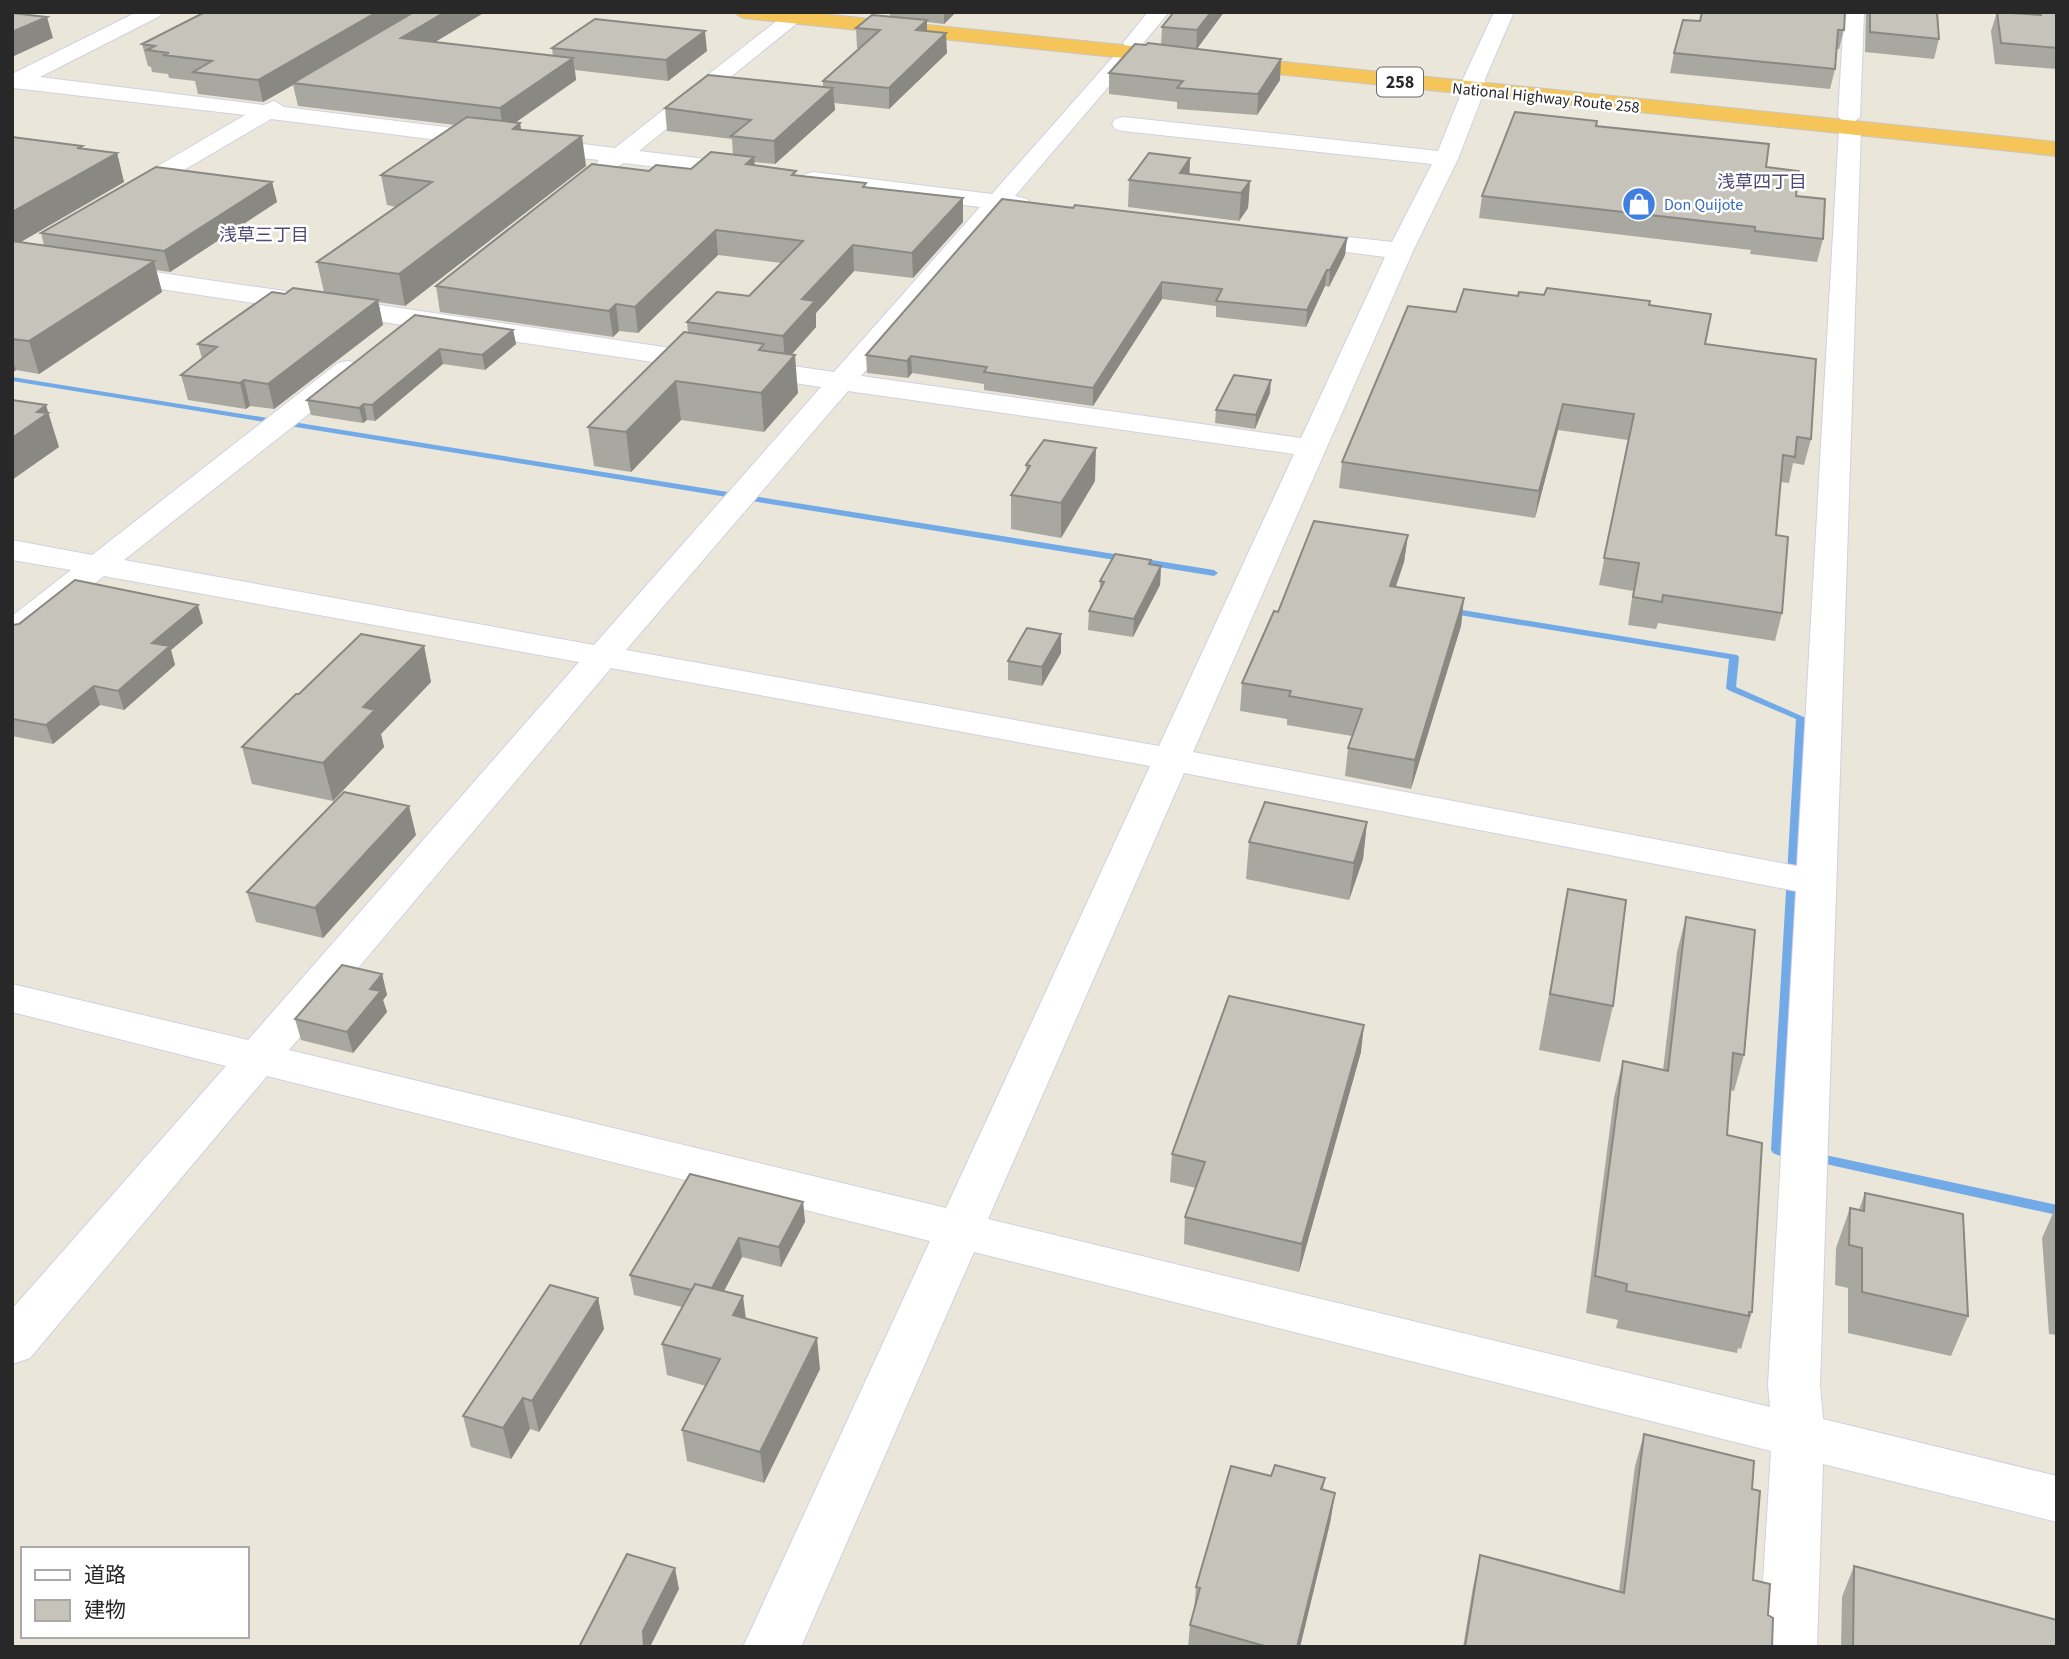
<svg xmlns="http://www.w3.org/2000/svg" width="2069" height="1659" font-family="'Source Sans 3','Noto Sans JP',sans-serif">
<rect width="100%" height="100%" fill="#eae7da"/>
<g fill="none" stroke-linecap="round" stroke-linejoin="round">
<path fill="#72aae7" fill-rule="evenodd" d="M12,377L1214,570L1218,573L1214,576L12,381Z
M1450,608L1737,655L1739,657L1736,687L1806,718L1783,1147L1797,1151L1799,1154L1797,1157C1790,1160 1780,1156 1773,1153L1771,1150L1796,719L1728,690L1726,688L1729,659L1447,613L1445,611L1447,609Z
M1816,1153L2057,1205V1215L1812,1161L1810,1158L1812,1155Z"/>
<g stroke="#d1d0e0" stroke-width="2">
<path id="minor" d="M137,12H163L160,16L40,77L264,105L274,101L284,107L615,148L788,12H811L639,151L747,164L755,166L759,171L755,176L747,178L624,163L607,172L599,170L595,165L599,160L271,119L131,201L123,203L115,201L111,196L115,191L245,115L14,88L12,74Z
M1148,12H1169L1140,47L1134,49L1137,53L1134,57L1015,196L1027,199L1030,204L1027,209L1004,210L861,376L1301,438L1385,257L1293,245L1284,243L1281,238L1284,233L1293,231L1392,242L1432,164L1123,131L1115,129L1112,124L1115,119L1123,117L1438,151L1463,89V79L1494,12H1514L1485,79V89L1458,159L1413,251L1193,752L1797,866L1839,128L1845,123L1838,117L1844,12H1864L1860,117L1854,122L1861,128L1820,1385L1823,1419L2057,1476V1522L1823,1464L1817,1647H1759L1771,1451L974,1252L801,1647H743L930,1241L267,1076L30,1358L12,1364V1309L226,1066L12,1012V984L248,1040L579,662L104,576L24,640L12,643V616L71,570L12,560V540L92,555L338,363L348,361L358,363L362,369L358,375L124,560L594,645L821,387L12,267V251L834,372L980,207L813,186L805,184L801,179L805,174L813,172L992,194L1120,49L1126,47L1123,43ZM848,391L1294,454L1159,746L626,650ZM611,668L1150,766L946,1208L289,1050ZM1184,773L1796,891L1768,1385L1770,1407L988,1219Z"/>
</g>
<g stroke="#c7c7c7" stroke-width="2">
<path id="highway" d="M733,12H803L2057,142V156L743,18Z"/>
</g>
<use href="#minor" fill="#fff" fill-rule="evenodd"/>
<use href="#highway" fill="#f5c55a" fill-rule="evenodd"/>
</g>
<path fill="#a9a8a0" d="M205,12H485L435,42L553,56L552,48L707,51L668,81L575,70L576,80L515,123H520L521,129L586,166L405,306L378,302L383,325L274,409L250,406L246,409L188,400L181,375L202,359L198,344L285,294L324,292L317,262L396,207L387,205L381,175L455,125L298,106L293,85L263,102L198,94L195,81L169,78L168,74L152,72L151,67L148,66L142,44Z
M890,12H956L944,24L927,22V31L947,53L889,109L834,103L835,110L775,164L754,162L755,166L796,175L866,187L963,198V222L913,278L854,271L816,313V327L792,354L798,393L764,432L681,420L631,472L594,466L588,427L688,333L687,322L749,296L781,263L718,255L638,333L619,331L613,337L440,312L436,286L649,171L691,169L733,155L732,139L667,131L665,108L823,87V81L860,48H857L856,28L890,16Z
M1224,12L1197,49L1280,80L1257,115L1177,109V102L1109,94V73L1146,45H1161L1162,27Z
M1866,12H1937L1939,39L1934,59L1865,52Z
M1997,12L2032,14V12H2057V69L1995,64L1991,31Z
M1683,20L1844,30L1839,49H1837L1835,69L1830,89L1670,73L1674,53Z
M1597,121V126L1766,167L1796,196L1823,239L1817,262L1750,254L1751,250L1479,218L1482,196Z
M12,137L117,153L124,182L21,242L44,245L41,233L272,182L277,202L170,272L156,270L162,292L39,374L16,370L12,373Z
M1190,158L1189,174L1250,181L1248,208L1239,221L1128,207L1129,180Z
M1002,199L1347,238L1345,255L1329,287L1325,286L1306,327L1216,317V306L1162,299L1093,406L984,390V384L912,373L908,378L867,373L866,355Z
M1544,295L1649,305L1705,344L1811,439L1804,465L1793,463L1789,483L1781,482L1776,535L1782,613L1775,641L1658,623L1656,629L1628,625L1633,591L1599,585L1628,440L1558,430L1535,518L1339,488L1342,462L1456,312L1518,296Z
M415,315L513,330L516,344L485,370L443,364L375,421L367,420L363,423L311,415L307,400Z
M1270,393L1255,429L1215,423L1216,410Z
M1026,465L1095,481L1061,538L1011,529V495L1026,472Z
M1408,535L1404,562L1396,587L1464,598L1461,626L1411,789L1345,776L1348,748L1352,736L1287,725V719L1240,711L1242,683L1278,612Z
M1151,560V565L1161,566L1160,585L1133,637L1088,630L1089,611L1100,589V581Z
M203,623L171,650L175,665L124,710L100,705L53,744L12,736V625Z
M424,646L431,682L381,734L384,747L333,801L252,784L242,747L299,694Z
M1061,653L1042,686L1008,680V661Z
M1367,822L1363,859L1349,900L1246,879L1249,842Z
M416,835L323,938L256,922L247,892Z
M1568,889L1613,1006L1600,1062L1539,1050Z
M1686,917L1744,1055L1734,1091L1730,1090L1727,1135L1752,1312L1741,1349L1738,1348L1737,1353L1616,1328L1618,1320L1586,1313L1614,1097L1623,1061L1663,1070L1677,952Z
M382,974L387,995L383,1000L387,1012L353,1053L301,1040L295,1019Z
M1361,1052L1299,1272L1184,1244L1185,1217L1196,1188L1170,1182L1172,1154Z
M1865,1193L1968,1316L1951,1356L1848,1333V1288L1835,1285L1836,1248L1850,1208L1859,1210Z
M803,1202L805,1222L781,1267L742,1257L724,1291L746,1319L820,1369L764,1483L687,1461L682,1430L706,1386L667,1375L662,1344L682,1307L634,1295L630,1275Z
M2057,1204V1335L2049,1334L2042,1238Z
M598,1298L604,1329L539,1432L530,1429L511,1459L471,1447L463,1416Z
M1644,1434L1752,1489L1753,1580L1768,1615L1772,1647H1463L1473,1587L1480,1555L1619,1591L1635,1466Z
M1271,1476L1325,1478L1323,1490L1335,1493L1330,1523L1300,1647H1188L1190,1625L1194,1611L1196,1587Z
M1854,1566L2057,1647H1841L1842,1597Z"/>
<path fill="#8a8882" d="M377,12H418L293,83V85L263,102L258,80Z
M445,12H485L405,60L401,38Z
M944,12H956L944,24Z
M1211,12H1224L1196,50L1197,30Z
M47,17L53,38L12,57V32Z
M927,20V40L916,30Z
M705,31L707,51L668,81L666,60Z
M946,33L947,53L889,109V88Z
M573,58L576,80L503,131L500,108Z
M1281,59L1280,80L1257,115L1258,94Z
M833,88L835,110L775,164L774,141Z
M520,123L525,153L513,129Z
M582,136L586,166L405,306L399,274Z
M82,146L88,169L117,153L124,182L12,247V212L77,148Z
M754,157L756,181L746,164Z
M1190,158L1189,184L1180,173Z
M1250,181L1248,208L1239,221L1241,193Z
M272,182L277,202L170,272L164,251Z
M963,198V222L913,278L912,253Z
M716,230L718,255L638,333L635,307Z
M1347,238L1345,255L1329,287L1330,270Z
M853,245L854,271L816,313V327L785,362L783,336L802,299Z
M154,261L162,292L39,374L29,341Z
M1327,270L1325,286L1306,327L1307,310Z
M1162,282V299L1093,406V388Z
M378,300L383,325L274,409L268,384Z
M616,304L619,331L613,337L609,311Z
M513,330L516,344L485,370L482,355Z
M440,349L443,364L375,421L372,405Z
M795,355L798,393L764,432L761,393Z
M911,356L912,373L908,378L907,361Z
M12,358L16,370L12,373Z
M244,380L250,406L246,409L240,383Z
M1271,380L1270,393L1255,429L1256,415Z
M676,381L681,420L631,472L626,432Z
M364,404L367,420L363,423L359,408Z
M1563,404L1558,430L1535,518L1539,491Z
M46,405L59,447L12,480V438L37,412Z
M1096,448L1095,481L1061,538V503Z
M1408,535L1404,562L1386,613L1390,586Z
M1161,566L1160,585L1133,637L1134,619Z
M1464,598L1461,626L1411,789L1415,760Z
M198,605L203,623L171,650L175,665L124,710L118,691L152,643Z
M1061,634V653L1042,686V667Z
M424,646L431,682L381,734L384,747L333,801L323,763L363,707Z
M94,686L100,705L53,744L46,725Z
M409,806L416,835L323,938L315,908Z
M1367,822L1363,859L1349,900L1354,863Z
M382,974L387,995L383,1000L387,1012L353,1053L347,1032L370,989Z
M1364,1025L1361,1052L1299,1272L1302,1244Z
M803,1202L805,1222L781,1267L779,1247Z
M739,1238L742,1257L711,1315L708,1295Z
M743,1296L747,1327L733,1315Z
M598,1298L604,1329L539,1432L532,1401Z
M817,1338L820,1369L764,1483L760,1452Z
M523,1398L530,1429L511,1459L503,1428Z
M1335,1493L1330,1523L1300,1647H1297Z
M675,1568L679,1589L650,1647H644L643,1631Z"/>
<path fill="#c5c3ba" stroke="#8a8882" stroke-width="2" d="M205,12H377L258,80L193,72L212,61L163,55L169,53L147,50L155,46L142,44Z
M414,12H445L401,38L573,58L500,108L293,83Z
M1174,12H1211L1197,30L1162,27Z
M1702,12H1845L1844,30H1838L1835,69L1674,53L1683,20L1700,21Z
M1870,12H1937L1939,39L1870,32Z
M1997,12L2041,15V12H2057V48L2001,43Z
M12,13L47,17L12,32Z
M872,15L927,20L916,30L946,33L889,88L823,81L880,30L856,28Z
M595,19L705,31L666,60L552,48Z
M1148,43L1281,59L1258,94L1177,88L1183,81L1109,73L1135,44L1146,45Z
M708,75L833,88L774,141L731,136L751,120L665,108Z
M1515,112L1597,121L1596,126L1769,144L1766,167L1799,171L1796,196L1825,199L1823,239L1755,231V227L1482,196Z
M467,117L520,123L513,129L582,136L399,274L317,262L432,182L381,175Z
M12,137L82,146L77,148L117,153L12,212Z
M711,152L754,157L746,164L796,171L792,175L866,183L863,187L963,198L912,253L853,245L802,299L815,301L783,336L687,322L717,292L749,296L803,241L716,230L635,307L616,304L609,311L436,286L592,164L649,171L656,165L691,169Z
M1149,153L1190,158L1180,173L1250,181L1241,193L1129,180Z
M156,167L272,182L164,251L41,233Z
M1002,199L1073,208L1075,205L1347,238L1330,270H1327L1307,310L1216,301L1222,289L1162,282L1093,388L984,372L987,367L911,356L907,361L866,355Z
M12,241L154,261L29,341L12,339Z
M293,288L378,300L268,384L244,380L240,383L181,375L217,347L198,344L272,292L285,294Z
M1547,288L1650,301L1649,305L1711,314L1705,344L1816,359L1811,439L1797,437L1795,457L1783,455L1776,535L1788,537L1782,613L1663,595L1662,602L1633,597L1639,563L1604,558L1634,414L1563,404L1539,491L1342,462L1408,306L1456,312L1464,289L1518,296L1519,292L1544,295Z
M415,315L513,330L482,355L440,349L372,405L364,404L359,408L307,400Z
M684,332L764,344L759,350L795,355L761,393L676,381L626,432L588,427Z
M1234,375L1271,380L1256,415L1216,410Z
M12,400L46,405L37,412L48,413L12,438Z
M1044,440L1096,448L1061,503L1011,495L1030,466L1026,465Z
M1314,521L1408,535L1390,586L1464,598L1415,760L1348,748L1362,709L1289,696L1291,691L1242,683L1274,611L1278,612Z
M1115,554L1151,560L1149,564L1161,566L1134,619L1089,611L1104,582L1100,581Z
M75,580L198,605L152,643L170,646L118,691L94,686L46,725L12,719V625L19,624Z
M1027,628L1061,634L1042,667L1008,661Z
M361,634L424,646L363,707L375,710L323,763L242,747L296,694H299Z
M344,792L409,806L315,908L247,892Z
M1265,802L1367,822L1354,863L1249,842Z
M1568,889L1626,900L1613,1006L1550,994Z
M1686,917L1755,930L1744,1055L1733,1053L1727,1135L1762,1143L1752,1312H1749V1316L1626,1291L1627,1284L1595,1276L1623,1061L1668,1071Z
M342,965L382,974L370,989L381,991L347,1032L295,1019Z
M1229,996L1364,1025L1302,1244L1185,1217L1205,1162L1172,1154Z
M690,1174L803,1202L779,1247L739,1238L712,1288L695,1284L692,1290L630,1275Z
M1865,1193L1963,1214L1968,1316L1862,1292V1248L1849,1245L1850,1208L1864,1211Z
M695,1284L743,1296L733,1315L817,1338L760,1452L682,1430L720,1359L662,1344Z
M550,1285L598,1298L532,1401L523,1398L503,1428L463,1416Z
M1644,1434L1754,1461L1752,1489L1760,1491L1753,1580L1770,1584L1768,1615L1773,1618L1772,1647H1465L1480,1555L1624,1593Z
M1275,1465L1325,1478L1321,1489L1335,1493L1297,1647H1268L1190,1625L1200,1588L1196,1587L1231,1466L1271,1476Z
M627,1554L675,1568L643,1631L644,1647H579Z
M1854,1566L2057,1620V1647H1853Z"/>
<defs>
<g id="shop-disc" transform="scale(1.75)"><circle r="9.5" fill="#3f7fe0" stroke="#fff"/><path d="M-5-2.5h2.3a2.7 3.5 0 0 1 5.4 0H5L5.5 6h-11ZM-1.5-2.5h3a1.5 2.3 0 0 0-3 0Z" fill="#fff"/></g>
</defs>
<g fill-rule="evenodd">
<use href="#shop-disc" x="1639" y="204"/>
</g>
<g text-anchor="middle" stroke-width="5" stroke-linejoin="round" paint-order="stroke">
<g font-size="16" fill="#282828" stroke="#fff">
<text transform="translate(1546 97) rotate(6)" y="6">National Highway Route 258</text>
</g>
<g font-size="16" fill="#366cbe" stroke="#fff" text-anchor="start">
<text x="1664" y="210">Don Quijote</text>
</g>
<rect fill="#fff" stroke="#686868" stroke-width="2" x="1377" y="67.5" width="46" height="29" rx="5"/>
<g font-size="18" font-weight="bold" fill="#282828">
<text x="1400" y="88">258</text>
</g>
<g font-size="18" fill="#4f4b76" stroke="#fff">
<text x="1762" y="188">浅草四丁目</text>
<text x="264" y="241">浅草三丁目</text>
</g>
</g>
<rect width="2069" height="1659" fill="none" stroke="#282828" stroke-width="28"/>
<rect x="21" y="1547" width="228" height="91" fill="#ffffff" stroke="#a9a9a9" stroke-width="2"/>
<rect x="35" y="1570" width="35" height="10" fill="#ffffff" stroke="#a9a9a9" stroke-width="2"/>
<text x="84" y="1582" font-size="21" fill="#282828">道路</text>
<rect x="35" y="1600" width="35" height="21" fill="#c5c3ba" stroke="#a9a9a9" stroke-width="2"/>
<text x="84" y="1617" font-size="21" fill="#282828">建物</text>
</svg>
